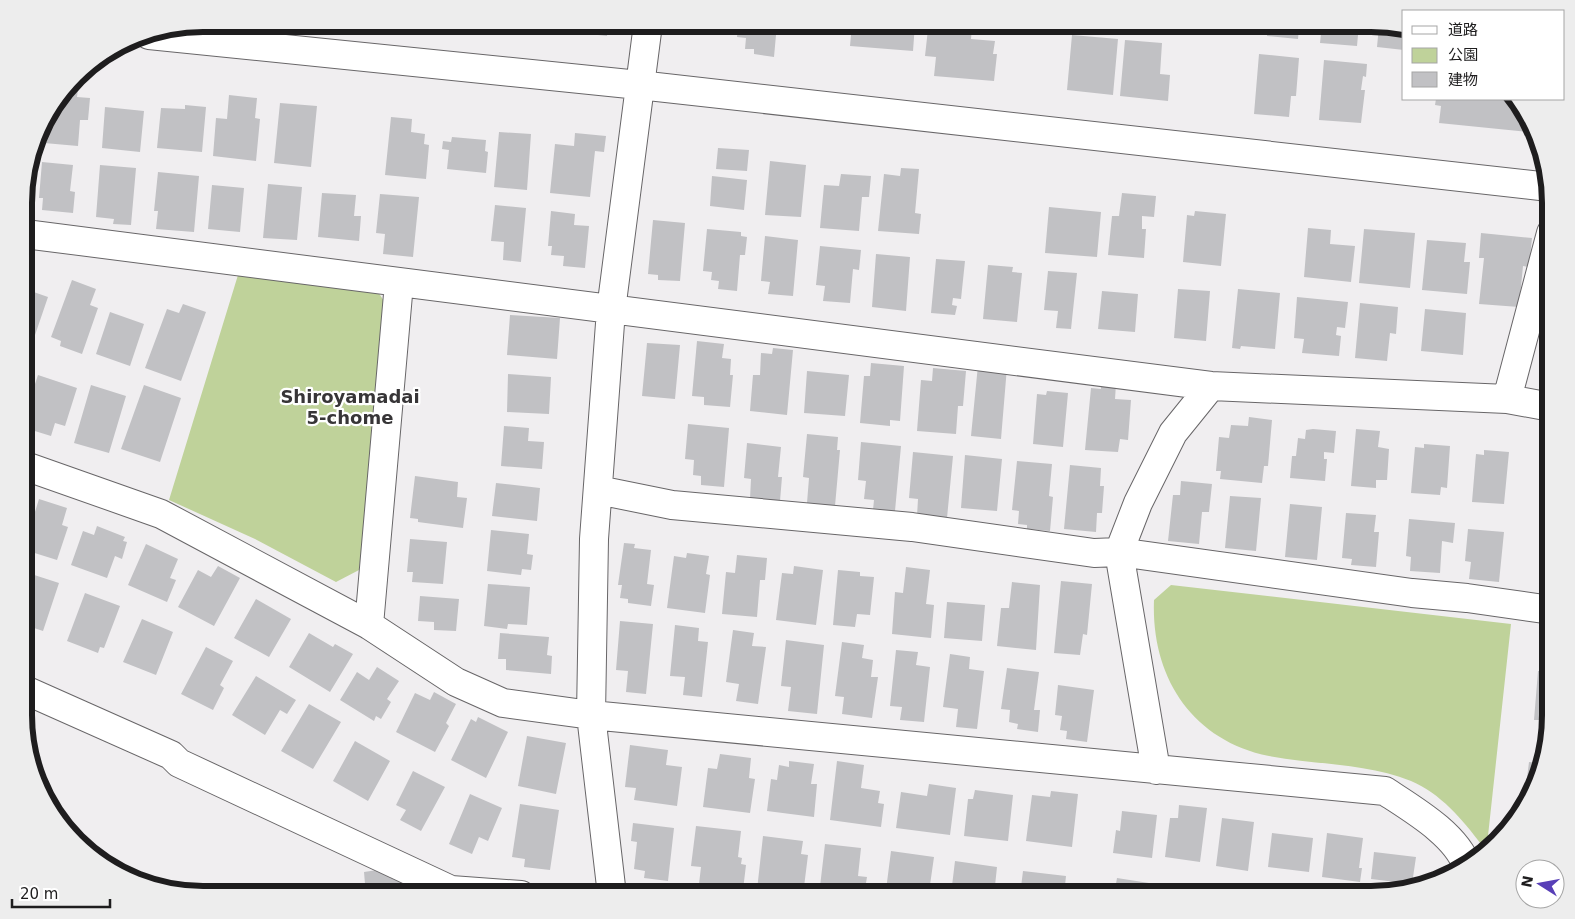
<svg xmlns="http://www.w3.org/2000/svg" width="1575" height="919" font-family="'DejaVu Sans','Noto Sans JP',sans-serif">
<rect width="100%" height="100%" fill="#f0eef0"/>
<path fill="#bfd29a" d="M238,275L376,289L390,310L359,570L336,582L255,539L169,500Z
M1171,585L1511,624L1487,845L1481,844C1463,820 1440,793 1411,781C1367,763 1316,765 1269,756C1191,740 1151,676 1154,600Z"/>
<path fill="#c1c1c4" d="M512,24H552V30L512,26Z
M581,24H608L607,36L580,33Z
M738,24H777L774,57L754,54V49H745L746,38L737,37Z
M852,24H915L913,51L850,46Z
M940,24L972,27L971,39L995,41L993,54H997L994,81L934,76L936,57L925,56L928,29L939,30Z
M1268,24H1315V30L1299,28L1298,39L1267,36Z
M1322,24H1359L1357,46L1320,43Z
M1379,26L1404,32V50L1377,47Z
M1072,35L1118,39L1113,95L1067,90Z
M1125,40L1162,43L1160,74L1170,75L1168,101L1120,96Z
M1259,54L1299,58L1296,96H1291L1289,117L1254,114Z
M1324,60L1367,64L1366,77L1363,76L1361,90H1365L1361,123L1319,120Z
M76,79L79,80L77,97L90,98L88,120H80L78,146L44,143L47,118Z
M229,95L257,98L255,118L260,119L256,161L213,156L216,118L227,119Z
M1436,99H1516L1521,104L1529,126L1528,132L1439,123L1441,106L1435,105Z
M280,103L317,106L311,167L274,163Z
M185,105L206,107L202,152L157,148L161,108L185,109Z
M105,107L144,111L140,152L102,148Z
M391,117L412,119L411,132L425,134L424,144L429,145L426,179L385,175Z
M499,132L531,134L527,190L494,187Z
M575,133L606,136L604,152L595,151L590,197L550,193L555,144L574,146Z
M452,137L486,140L485,151L488,152L486,173L447,169L449,150L442,149L443,141L451,142Z
M718,148L749,150L747,171L716,169Z
M770,161L806,165L801,217L765,215Z
M42,162L73,165L70,191L75,192L73,213L42,210L43,198H39Z
M100,165L136,168L131,225L113,224L114,219L96,217Z
M901,168L919,169L915,213L921,214L919,234L878,231L884,174L900,176Z
M158,172L199,176L194,232L156,229L158,211H154Z
M841,174L871,176L869,197H862L859,231L820,228L824,185L839,186Z
M712,176L747,180L744,210L710,206Z
M268,184L302,187L297,240L263,238Z
M212,185L244,188L240,232L208,229Z
M322,193L356,195L354,216H361L359,241L318,237Z
M1122,193L1156,196L1154,217L1142,216V229H1146L1144,258L1108,255L1112,216H1119Z
M380,194L419,197L413,257L383,254L385,234L376,233Z
M495,205L526,208L521,262L503,260L504,242L491,241Z
M1049,207L1101,212L1097,257L1045,253Z
M551,211L575,214L574,225L589,226L585,268L563,266L564,256L551,255L552,246H548Z
M1195,211L1226,214L1221,266L1183,262L1187,215L1194,216Z
M653,220L685,223L680,281L658,280V275L648,274Z
M1308,228L1331,230L1330,244L1355,246L1351,282L1304,277Z
M707,229L741,232V236L747,237L745,255H740L737,291L718,289L719,281L711,280L712,272L703,271Z
M1364,229L1415,233L1410,288L1359,283Z
M1481,233L1532,238L1529,267L1523,266L1519,307L1479,304L1484,258H1479Z
M765,236L798,240L793,296L768,294L770,282L761,281Z
M1427,240L1466,243L1464,262H1470L1467,294L1422,290Z
M820,246L861,250L859,270L853,269L850,303L823,301L825,286L816,285Z
M876,254L910,257L906,311L872,307Z
M936,259L965,261L961,299L953,298L952,305L957,306L955,315L931,313Z
M988,265L1013,267L1012,272L1022,273L1017,322L983,319Z
M1048,271L1077,273L1071,329L1056,328L1058,311L1044,310Z
M72,280L96,289L90,305L98,308L82,354L60,346L61,341L51,337Z
M25,289L48,297L34,338L25,335Z
M1178,289L1210,291L1206,341L1174,338Z
M1238,289L1280,293L1275,349L1241,346L1240,349L1232,348Z
M1102,291L1138,294L1135,332L1098,329Z
M1297,297L1348,302L1345,328L1337,327L1336,335L1341,336L1339,356L1302,353L1304,339L1294,338Z
M1360,303L1398,307L1396,334L1390,333L1387,361L1355,358Z
M183,304L206,312L181,381L145,368L167,309L179,313Z
M1425,309L1466,313L1463,355L1421,351Z
M110,312L144,324L130,366L96,354Z
M510,315L560,318L557,359L507,355Z
M697,341L724,344L722,358L731,359L730,375H733L730,407L704,405V397L692,396Z
M647,343L680,345L675,399L642,396Z
M773,348L793,350L787,415L750,411L753,375H760L761,353L772,354Z
M871,363L904,366L900,421L890,420V426L860,423L864,376H870Z
M978,365L1007,367L1001,439L971,436Z
M933,368L966,371L963,406H958L956,434L917,431L921,380L932,381Z
M807,371L849,375L845,416L804,413Z
M508,374L551,377L549,414L507,412Z
M38,375L77,388L65,426L55,423L51,436L25,428V414Z
M1101,383L1116,384L1115,399L1131,400L1128,440L1120,439L1118,452L1085,450L1091,388L1101,389Z
M91,385L126,396L109,453L74,443Z
M144,385L181,398L160,462L121,449Z
M1047,391L1068,393L1063,447L1033,444L1037,394L1046,395Z
M1249,417L1272,420L1268,466H1264L1262,483L1220,479L1221,471H1216L1219,437L1229,438L1231,425L1248,426Z
M688,424L729,428L724,487L701,485V476L693,475L694,460L685,459Z
M504,426L529,428L528,441L544,442L542,469L501,466Z
M1313,429L1336,431L1334,453L1324,452V459H1327L1325,481L1290,478L1292,456H1296L1298,438L1305,439L1306,430Z
M1356,429L1380,431L1378,447L1389,449L1387,480H1376V488L1351,486Z
M807,434L838,437L837,450H840L835,506L807,503L809,478L803,477Z
M861,442L901,446L895,511L873,510L874,500L864,499L866,481L858,480Z
M747,443L781,447L778,477H782L780,501L750,499L751,479L744,478Z
M1424,444L1450,446L1447,488L1441,487L1440,495L1411,493L1415,447L1424,448Z
M1484,450L1509,452L1504,504L1472,502L1476,454L1484,455Z
M913,452L953,456L947,518L917,516L918,499L909,498Z
M965,455L1002,459L997,511L961,508Z
M1017,461L1052,464L1049,496L1053,497L1050,531L1027,529V525L1018,524L1019,511L1012,510Z
M1070,465L1101,468L1100,486H1104L1102,513H1097L1096,532L1064,529Z
M415,476L458,482L457,497L467,498L463,528L418,522V519L410,518Z
M1181,481L1212,484L1209,512H1202L1199,544L1168,541L1173,495H1180Z
M496,483L540,488L537,521L492,516Z
M1230,496L1261,498L1256,551L1225,548Z
M39,499L67,508L62,525L68,527L57,560L25,550V512L26,509L35,512Z
M1290,504L1322,507L1317,560L1285,557Z
M1346,513L1376,515L1374,532H1379L1376,567L1351,565L1352,559L1342,558Z
M1409,519L1455,523L1453,543L1442,541L1440,573L1410,571L1411,557L1406,556Z
M97,526L125,537L123,541L127,542L122,559L115,556L107,578L71,565L83,531L94,535Z
M1468,529L1504,532L1499,582L1469,579L1471,562L1465,561Z
M491,530L529,534L527,554L533,555L531,570L522,569L521,575L487,571Z
M410,539L447,542L443,584L412,582L413,572H407Z
M624,543L635,544L634,548L651,550L647,584L654,585L651,606L628,603V599L620,598L622,585H618Z
M146,544L178,559L170,578L176,580L167,602L128,585Z
M687,553L709,556L706,574L710,575L705,613L667,608L674,556L686,558Z
M737,555L767,558L765,580H760L757,617L722,614L726,572L735,573Z
M1550,563H1551V589H1547Z
M218,566L240,578L214,626L178,607L198,570L211,577Z
M794,566L823,570L816,625L776,620L782,573L793,574Z
M906,567L930,570L926,604L934,605L931,638L892,634L895,592L903,593Z
M838,570L860,572V576L874,577L870,615L857,614L855,627L833,625Z
M25,572L59,583L43,631L25,625Z
M1061,581L1092,584L1087,635L1083,634L1080,655L1054,653Z
M1012,582L1040,585L1036,650L997,646L1001,608H1009Z
M488,584L530,587L527,625L508,624L507,629L484,626Z
M85,593L120,606L104,648L100,647L98,653L67,641Z
M420,596L459,599L456,631L434,630V622L418,621Z
M256,599L291,619L269,657L234,638Z
M947,602L985,605L982,641L944,638Z
M142,619L173,632L156,675L123,662Z
M620,621L653,624L646,694L626,692L628,671L616,670Z
M675,625L699,628L698,641L708,642L702,697L683,695L685,677L670,676Z
M733,630L754,633L752,646L766,647L758,704L736,701L739,684L726,682Z
M309,633L333,647L335,644L353,654L330,692L289,667Z
M500,633L549,637L547,655L552,656L551,674L506,670V659H498Z
M786,640L824,645L817,714L788,711L791,687L781,686Z
M842,642L864,645L862,658L873,660L871,677H878L872,718L842,714L844,697L835,696Z
M206,647L233,661L220,685L224,688L213,710L181,694Z
M896,650L918,652L916,665L930,667L924,722L900,720L902,707L890,706Z
M950,654L970,657L969,669L984,671L977,729L956,727L958,709L943,707Z
M1547,662H1551L1549,733L1540,732L1541,720H1534L1538,671H1546Z
M377,667L399,681L387,699L391,702L381,719L376,716L374,721L340,700L357,672L369,680Z
M1007,668L1039,672L1034,710H1040L1038,732L1017,729L1018,724L1009,722L1010,710L1001,709Z
M256,676L296,700L287,714L280,710L265,735L232,715Z
M1058,685L1094,690L1087,742L1066,739L1067,731L1060,730L1062,716L1055,715Z
M434,692L456,704L446,723L449,726L435,752L396,732L415,693L430,700Z
M309,704L341,722L313,769L281,751Z
M478,717L508,732L486,778L451,760L471,719L476,722Z
M527,736L566,743L556,794L518,786Z
M355,741L390,761L368,801L333,781Z
M630,745L668,750L666,765L682,767L677,806L634,800L636,788L625,787Z
M720,754L751,758L749,778L755,779L750,813L703,807L708,768L717,769Z
M789,761L814,764L811,784H817L814,817L767,811L771,779L777,780L779,765L789,767Z
M837,761L864,765L861,788L880,791L878,803L884,804L881,827L830,820Z
M1529,762L1540,763L1527,806L1523,810Z
M413,771L445,787L421,831L400,820L406,810L396,805Z
M929,784L956,788L950,835L896,828L901,792L927,796Z
M975,790L1013,795L1008,841L964,836L968,799H973Z
M1051,791L1078,794L1072,847L1026,841L1032,795L1050,797Z
M470,794L502,808L488,841L479,837L472,854L449,844Z
M520,804L559,810L550,870L524,867L525,859L512,857Z
M1179,805L1207,808L1200,862L1165,857L1170,818H1178Z
M1122,811L1157,815L1152,858L1113,853L1116,830L1120,831Z
M1222,818L1254,822L1248,871L1216,866Z
M633,823L674,828L668,881L644,878L645,871L634,869L637,842L631,841Z
M696,826L741,831L738,857L742,858L741,864L746,865L743,890L699,884L701,867L691,866Z
M1272,833L1313,838L1309,872L1268,867Z
M1327,833L1363,838L1359,868H1362L1360,882L1322,877Z
M763,836L803,841L801,854L808,855L803,895L757,890Z
M825,844L861,848L858,876L867,877L864,895H819Z
M891,851L934,857L930,885L935,886L934,895H895V891L886,890Z
M1374,852L1416,857L1412,884L1371,879Z
M955,861L997,867L994,895L951,894Z
M384,869L414,880L416,895H349L347,886L365,884L364,872Z
M1023,871L1066,876L1064,895H1020Z
M1117,878L1149,883L1148,895H1114Z"/>
<g fill="none" stroke-linecap="round" stroke-linejoin="round">
<g stroke="#686668" stroke-width="30">
<path id="minor" d="M149,35L639,85L1549,187
M25,234L1211,386L1507,399L1551,407
M1507,399L1551,233
M25,466L161,514L369,625L456,682L503,703L591,715L1385,791C1412,809 1456,834 1467,866
M598,490L672,505L912,527L1094,553L1119,552L1412,593L1467,598L1551,610
M369,625L399,283
M25,690L171,755L179,763L451,890L521,895
M1156,770L1119,552L1138,503L1173,433L1211,386
M612,895L591,715L594,539L611,310L648,24"/>
</g>
<use href="#minor" stroke="#fff" stroke-width="28"/>
</g>
<g text-anchor="middle" stroke-width="4.5" stroke-linejoin="round" paint-order="stroke">
<g font-size="18" font-weight="bold" fill="#373537" stroke="#fff">
<text x="350" y="403">Shiroyamadai<tspan x="350" dy="21">5-chome</tspan></text>
</g>
</g>
<path d="M0 0H1575V919H0ZM203 32H1371A171 171 0 0 1 1542 203V715A171 171 0 0 1 1371 886H203A171 171 0 0 1 32 715V203A171 171 0 0 1 203 32Z" fill="#ededed" fill-rule="evenodd"/>
<path fill="none" stroke="#1e1d1e" stroke-width="6" d="M203 32H1371A171 171 0 0 1 1542 203V715A171 171 0 0 1 1371 886H203A171 171 0 0 1 32 715V203A171 171 0 0 1 203 32Z"/>
<rect x="1402" y="10" width="162" height="90" fill="#ffffff" stroke="#a5a5a5"/>
<rect x="1412" y="26" width="25" height="8" fill="#ffffff" stroke="#a5a5a5"/>
<text x="1448" y="35" font-size="15" fill="#1e1d1e">道路</text>
<rect x="1412" y="48" width="25" height="15" fill="#bfd29a" stroke="#a5a5a5"/>
<text x="1448" y="60" font-size="15" fill="#1e1d1e">公園</text>
<rect x="1412" y="72" width="25" height="15" fill="#c1c1c4" stroke="#a5a5a5"/>
<text x="1448" y="85" font-size="15" fill="#1e1d1e">建物</text>
<g transform="translate(1540 884) rotate(281)"><circle r="24" fill="#ffffff" stroke="#a5a5a5"/>
<path d="M0-4L9 19L0 12L-9 19Z" fill="#583fb7"/>
<text y="-8" font-size="14" font-weight="bold" text-anchor="middle" fill="#1e1d1e">N</text>
</g>
<path d="M12 899v8h98v-8" fill="none" stroke="#1e1d1e" stroke-width="2.5"/>
<text x="20" y="899" font-size="15" fill="#1e1d1e" stroke="#ffffff" stroke-width="4" paint-order="stroke">20 m</text>
</svg>
